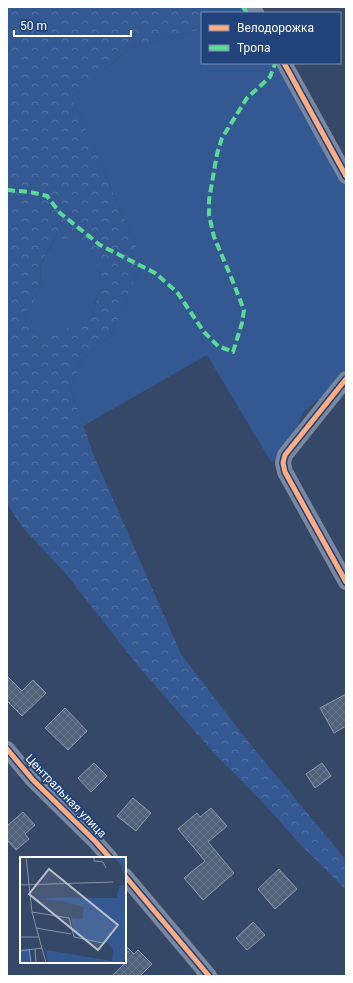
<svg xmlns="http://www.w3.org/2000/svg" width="353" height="983" font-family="Roboto,sans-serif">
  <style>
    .green { fill: #345892 }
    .forest { fill: url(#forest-crowns); fill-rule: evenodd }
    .building { fill: url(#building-cross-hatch); stroke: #8d99ac }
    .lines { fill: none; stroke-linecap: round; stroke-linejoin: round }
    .minor { stroke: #79889e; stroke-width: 16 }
    .quiet { stroke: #5adb95; stroke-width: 4; stroke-dasharray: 8 4; stroke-linecap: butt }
    .cycleway-casing { stroke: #21427b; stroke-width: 8 }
    .cycleway { stroke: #ffac80; stroke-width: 5 }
    .labels { text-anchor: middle; stroke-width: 4; stroke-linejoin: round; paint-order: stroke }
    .street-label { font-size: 12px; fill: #fff; stroke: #21427b }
    .inset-road { fill: none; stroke: #8691a4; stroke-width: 1 }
    .view { fill: #b8bfca; fill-opacity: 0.15; stroke: #b8bfca; stroke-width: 2 }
    .inset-edge { fill: none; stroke: #fff; stroke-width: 2 }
  </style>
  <defs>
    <pattern id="forest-crowns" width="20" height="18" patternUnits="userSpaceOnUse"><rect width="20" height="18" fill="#345892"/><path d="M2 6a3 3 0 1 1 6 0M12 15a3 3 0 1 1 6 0" fill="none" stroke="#5271a2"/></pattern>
    <pattern id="building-cross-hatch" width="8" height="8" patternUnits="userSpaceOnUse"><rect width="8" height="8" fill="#506079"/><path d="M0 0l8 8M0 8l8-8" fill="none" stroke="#6a788d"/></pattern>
  </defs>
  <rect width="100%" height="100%" fill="#354867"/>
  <!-- green -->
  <path class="green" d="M217,7H248L251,13H215Z
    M202,29V63H279L346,184V370L329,391L303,412L287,453L271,462L207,355L83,426L70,389L82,359L110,337L128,297L142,260L72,97L130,48Z
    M55,238H72L86,249L98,263L101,282L92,316L60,331L46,341L32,331L23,316L34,301L41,285L40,266Z"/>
  <!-- forest -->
  <path class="forest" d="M7,7H217L215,13H202V29L130,48L72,97L142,260L128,297L110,337L82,359L70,389L94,456L181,654L246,739L346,860V890L299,843L266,806L213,752L138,666L66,574L23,528L7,504ZM72,238C107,265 104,276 92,316L60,331L46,341L32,331L23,316L34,301L41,285L40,266L54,239Z"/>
  <!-- building -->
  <path class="building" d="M7,676L22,691L33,680L46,693L22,716L7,701Z
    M346,694V726L334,733L320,708Z
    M65,708L87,731L68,750L45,728Z
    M94,763L107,776L91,792L78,778Z
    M322,763L331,776L315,788L306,774Z
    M133,798L151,813L136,831L117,816Z
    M211,808L227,826L208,842L234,873L203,900L184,878L205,861L178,829L197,813L200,817Z
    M23,812L35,825L25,834L29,839L16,850L7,840V826Z
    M279,869L297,889L275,909L258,889Z
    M253,922L265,935L247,950L236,938Z
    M125,945L134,954L138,950L152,964L140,976H112L125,963Z"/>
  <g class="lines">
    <!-- minor -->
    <path class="minor" d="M254,10L256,13
      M284,63L346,176
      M346,379L285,455L283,463L285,472L346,582
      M7,749L33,780L95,841L110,858
      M125,876L209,976"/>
    <!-- quiet -->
    <path class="quiet" d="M243,7L247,13
      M7,190L30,192L47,196L60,213L100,245L155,273L177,292L204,332L218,346L233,352L242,323L244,310L231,277L214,237L209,215V200L217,154L222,138L247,98L270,77L275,64V63"/>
    <defs>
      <path id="cycleway" d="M284,63L346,176
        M346,379L285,455L283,463L285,472L346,582
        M7,749L33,780L95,841L110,858
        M125,876L209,976"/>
    </defs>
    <!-- cycleway casing -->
    <use href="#cycleway" class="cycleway-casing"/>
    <!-- cycleway -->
    <use href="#cycleway" class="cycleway"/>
  </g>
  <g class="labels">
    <!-- street labels -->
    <g class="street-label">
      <text transform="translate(66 796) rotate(46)" y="4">Центральная улица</text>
    </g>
  </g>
  <!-- overview -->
  <g transform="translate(20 857)">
    <rect width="106" height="106" fill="#354867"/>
    <path d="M94,0H106V23L100,7ZM104,28L106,45L101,46L104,51L70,46L71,41H97L99,29ZM64,50L67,51L72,63L88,68V75L103,90L104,106H28L26,93L92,104L93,93L88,86L55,80L51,61L62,62ZM10,91L12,106H0V92Z" fill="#345892"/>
    <path d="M44,40L71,41L70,46L88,47L102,51L100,46L106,45V106L102,100L103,90L86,85L85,81L88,68L72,63L67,51L42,44L15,42Z" fill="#345892"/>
    <path class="inset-road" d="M6,0L12,55L26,106M74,0V4L83,5L86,11M0,28L93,25M12,55L49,61L54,80L83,86M16,71L51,77M0,80H18M9,92L11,106M15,92L16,106M0,94L22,91"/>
    <path class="view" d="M29,12L98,68L78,93L9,37Z"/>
    <rect width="106" height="106" class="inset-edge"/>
  </g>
  <!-- border -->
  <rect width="353" height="983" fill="none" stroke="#ffffff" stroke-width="16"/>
  <!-- legend -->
  <rect x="201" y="12" width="140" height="52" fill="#21427b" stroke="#7a8eb0"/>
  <rect x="209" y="25" width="20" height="6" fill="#ffac80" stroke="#7a8eb0"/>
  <text x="237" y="32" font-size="12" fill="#ffffff">Велодорожка</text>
  <rect x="209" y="45" width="20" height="6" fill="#5adb95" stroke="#7a8eb0"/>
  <text x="237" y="52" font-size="12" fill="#ffffff">Тропа</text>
  <!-- scale -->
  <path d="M14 30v6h117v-6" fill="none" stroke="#ffffff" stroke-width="2"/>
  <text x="20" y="30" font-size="12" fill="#ffffff" stroke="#21427b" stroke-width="3" paint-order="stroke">50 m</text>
</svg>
